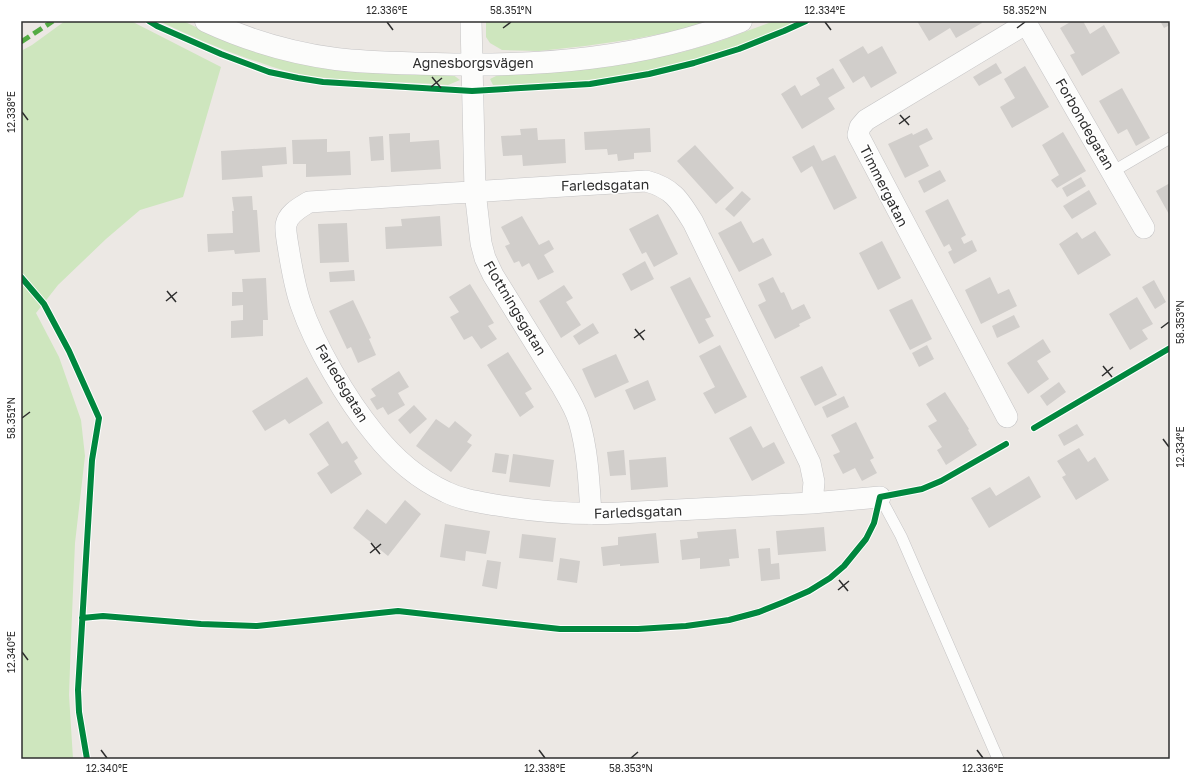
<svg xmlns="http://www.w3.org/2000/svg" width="1191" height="780" font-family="'Golos Text',sans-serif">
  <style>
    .green { fill: #cee6be }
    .building { fill: #d1cecb }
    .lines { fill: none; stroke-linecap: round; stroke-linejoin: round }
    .lane-casing { stroke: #c5c4c5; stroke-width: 12 }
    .street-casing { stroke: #c5c4c5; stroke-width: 22 }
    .secondary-casing { stroke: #c5c4c5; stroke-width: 23 }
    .lane { stroke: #fcfcfb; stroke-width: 11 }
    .street { stroke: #fcfcfb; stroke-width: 21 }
    .secondary { stroke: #fcfcfb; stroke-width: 22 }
    .quiet { stroke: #54ab44; stroke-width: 5; stroke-dasharray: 10 5; stroke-linecap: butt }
    .cycleway-casing { stroke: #fff; stroke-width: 8 }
    .cycleway { stroke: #00873e; stroke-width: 6 }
    .ticks { fill: none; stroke: #2e2e2e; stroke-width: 1.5 }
    .labels { text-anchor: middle; stroke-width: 3; stroke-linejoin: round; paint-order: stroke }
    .street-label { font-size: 14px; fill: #2e2e2e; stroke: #fff }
    .neatline { fill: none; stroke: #2e2e2e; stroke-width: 1.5 }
    .ticks-label { font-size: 10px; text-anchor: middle; fill: #2e2e2e }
  </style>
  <rect width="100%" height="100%" fill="#ece8e4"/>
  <!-- green -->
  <path class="green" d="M65,21H131L221,67L183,197L140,210L106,239L58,285L36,313L59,357L81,420L85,456L75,543L71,639L69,695L73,759H21V51L32,45Z
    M159,21H183L213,35L452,74L460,80L448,85C398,81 348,83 299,74C282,71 265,64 249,59C218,48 188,35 159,21Z
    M486,21H708L680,30L634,39L585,46L539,51L502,50L490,43L486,37Z
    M774,21H802C737,49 668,71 597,79C563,83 528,84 493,85L490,79L500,74L568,71L632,62L683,52L720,41Z"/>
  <!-- building -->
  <path class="building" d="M917,21H981L982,23L956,38L950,28L929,41Z
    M1072,21H1083L1090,34L1104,25L1120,53L1082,76L1070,55L1075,53L1060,28Z
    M1160,21H1170V25L1164,28Z
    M863,46L868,54L882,46L897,73L871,88L864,76L853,83L839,60Z
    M996,63L1002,73L979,86L973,77Z
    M1025,66L1049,107L1012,128L1000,107L1015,98L1004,79Z
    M833,68L845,88L828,98L835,109L802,129L781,94L795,85L801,96L820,85L816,78Z
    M1122,88L1150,138L1136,146L1127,129L1118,134L1099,101Z
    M537,128L538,140L565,139L566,163L523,166L522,155L503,156L501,136L521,135L520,129Z
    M650,128L651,152L634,153V159L618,161L617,154L608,155L607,149L585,150L584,132Z
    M927,128L933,139L919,146L929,166L905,178L888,144L912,133L913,135Z
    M1063,132L1086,171L1057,188L1051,180L1059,175L1042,145Z
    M410,133V142L439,140L441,169L391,172L389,134Z
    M383,136L384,160L371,161L369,137Z
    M327,139V152L350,151L351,175L306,177V164H293L292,140Z
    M695,145L734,188L716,204L677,161Z
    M814,145L822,161L835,155L857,198L834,210L812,166L801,173L792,157Z
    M286,147L287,164L262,166L263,177L222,180L221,151Z
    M940,170L946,181L924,193L918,181Z
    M1081,177L1086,186L1067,197L1062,188Z
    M1170,183V216L1156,191Z
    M1089,190L1097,204L1072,219L1063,206Z
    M742,191L751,199L734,217L725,209Z
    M252,196L253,210H257L260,252L235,254L234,250L208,252L207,234L233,233L232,211H234L232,197Z
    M948,199L966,235L961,238L964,244L972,240L977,251L954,264L948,252L952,250L949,244L944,247L925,211Z
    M658,214L678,254L654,267L646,252L642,254L629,229Z
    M440,216L442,246L386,249L385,227L402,226L401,219Z
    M522,216L539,245L549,240L554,249L544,255L554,272L538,280L529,263L522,267L519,261L514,263L505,246L510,244L501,227Z
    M741,221L753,243L763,238L772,255L739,272L718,233Z
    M347,223L349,262L320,263L318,224Z
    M1095,231L1111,255L1078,275L1059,244L1077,232L1082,239Z
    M882,241L901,278L878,290L859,253Z
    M645,261L654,279L631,291L622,274Z
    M354,270L355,281L330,282L329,272Z
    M690,277L711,317L705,319L714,336L699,344L670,287Z
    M773,277L781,293L784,292L792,310L804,304L811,318L799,324L800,326L775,339L758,305L766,301L758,284Z
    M990,277L998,294L1009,289L1017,306L981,324L965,290Z
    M266,278L268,320H263V336L231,338V321L243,320V305L232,306V292H243L242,279Z
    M1154,280L1166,302L1155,309L1142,287Z
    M470,284L494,323L488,326L497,339L481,349L472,336L464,340L450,317L459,312L449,297Z
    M564,285L573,298L566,302L581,325L561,338L539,301Z
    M1137,297L1153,324L1142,330L1148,339L1130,350L1109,314Z
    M912,299L932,339L910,350L889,310Z
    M353,300L371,338L369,339L376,355L358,363L351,347L347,349L329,311Z
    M1014,315L1020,327L997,338L992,326Z
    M593,323L599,333L579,345L573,336Z
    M1043,339L1051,352L1037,361L1049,379L1028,394L1007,363Z
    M720,345L747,397L715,414L703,393L715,387L699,356Z
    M927,345L934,359L919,367L912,353Z
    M508,352L532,389L525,393L534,407L520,417L487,365Z
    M616,354L629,382L595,398L582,369Z
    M822,366L837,395L815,406L800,377Z
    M399,371L409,387L398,393L405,405L388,415L383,407L377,410L370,399L376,396L371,389Z
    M307,377L323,403L289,424L285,419L265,431L252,411Z
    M648,380L656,400L634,410L625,390Z
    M1059,382L1066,392L1047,406L1040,396Z
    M945,392L969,429L968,430L977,445L946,465L937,450L942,447L928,426L937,421L926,404Z
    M844,396L849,407L827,418L822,407Z
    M414,405L427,419L410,434L398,420Z
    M436,419L449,428L455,421L472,435L467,442L472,445L451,472L416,446Z
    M328,421L342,444L347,441L358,458L354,461L362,474L331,494L317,473L329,465L309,434Z
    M856,422L874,458L870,460L877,473L862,481L855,468L843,474L833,455L840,452L831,435Z
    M1077,424L1084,435L1064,446L1058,435Z
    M751,426L763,448L774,442L785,463L752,481L729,438Z
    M1079,448L1088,462L1095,457L1109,480L1076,500L1062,477L1066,475L1057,461Z
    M624,450L626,475L610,476L607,452Z
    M495,453L509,455L506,474L492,472Z
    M513,454L554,460L550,487L509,482Z
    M666,457L668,487L631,490L629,460Z
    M1029,476L1041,497L989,528L971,498L990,487L996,496Z
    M405,500L421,514L388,556L353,528L367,509L386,524Z
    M445,524L490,531L486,554L466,551L465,561L440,557Z
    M824,527L826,551L778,555L776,531Z
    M736,529L739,558L729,559L730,566L700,569V558L682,560L680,540L698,538L697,532Z
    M656,533L659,563L620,566V564L603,566L601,547L618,545V537Z
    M522,534L556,538L553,562L519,558Z
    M770,548L771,564L779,563L780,579L761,581L758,549Z
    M560,558L580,561L577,583L557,580Z
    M487,560L501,562L497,589L482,586Z"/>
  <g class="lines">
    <defs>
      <path id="lane" d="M1112,172L1170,138
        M880,497L901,536L998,759"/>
      <path id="street" d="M471,21L475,191L481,243L485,258L493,275L561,385C568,397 575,408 579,421C588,452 589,483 591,514
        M1025,21L1144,228
        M646,181C672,188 679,199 693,222L810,463L814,482L812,503L619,513C578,515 537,512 496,505C479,502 462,500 446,492C418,479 393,457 374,433C347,400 315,346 301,305C295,288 292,270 289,252C288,245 285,231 286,225C288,213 301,207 309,202Z
        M1007,417L858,135L860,127L866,120L1027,23
        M812,503L880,497"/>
      <path id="secondary" d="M206,21C247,40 291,53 336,59C368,63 402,63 435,64C539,67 644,59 741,21"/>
    </defs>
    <!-- lane casing -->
    <use href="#lane" class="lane-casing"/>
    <!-- street casing -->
    <use href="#street" class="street-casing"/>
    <!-- secondary casing -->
    <use href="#secondary" class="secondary-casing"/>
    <!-- lane -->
    <use href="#lane" class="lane"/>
    <!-- street -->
    <use href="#street" class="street"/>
    <!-- secondary -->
    <use href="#secondary" class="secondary"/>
    <!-- quiet -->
    <path class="quiet" d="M21,42L53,21"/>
    <defs>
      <path id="cycleway" d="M149,21L157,26L221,54L269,72L298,78L323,82L472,91L590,84L649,74L694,63L739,49L784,31L806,21
        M21,277L44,304L69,351L99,418L92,460L78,690L79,712L87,759
        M1034,428L1170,348
        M82,618L103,616L201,624L257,626L398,611L560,629H638L686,626L729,620L759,612L784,602L809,591L830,578L844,566L866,539L874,523L880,497L922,489L941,481L1006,444"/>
    </defs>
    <!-- cycleway casing -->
    <use href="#cycleway" class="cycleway-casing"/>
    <!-- cycleway -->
    <use href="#cycleway" class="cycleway"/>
  </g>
  <!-- ticks -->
  <path class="ticks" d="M387,22L393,30M825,22L831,30M503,28L511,22M1017,28L1025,22M432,77L441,88M431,87L442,78M22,112L28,120M900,115L909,125M899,124L910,116M167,291L176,302M166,301L177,292M1161,328L1169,322M635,329L644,340M634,338L645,330M1103,366L1112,377M1102,376L1113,367M22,418L30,412M1163,439L1169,447M371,543L380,554M370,553L381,544M839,580L848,591M838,590L849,581M22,652L28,660M101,750L107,758M539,750L545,758M977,750L983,758M631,758L638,752"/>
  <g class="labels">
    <!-- street labels -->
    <g class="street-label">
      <text x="473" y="68">Agnesborgsvägen</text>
      <text transform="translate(1085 124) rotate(60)" y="5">Forbondegatan</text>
      <text transform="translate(605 185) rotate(-1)" y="5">Farledsgatan</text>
      <text transform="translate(884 186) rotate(63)" y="5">Timmergatan</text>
      <text transform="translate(515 308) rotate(59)" y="5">Flottningsgatan</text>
      <text transform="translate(342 383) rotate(59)" y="5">Farledsgatan</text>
      <text transform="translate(638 512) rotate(-2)" y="5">Farledsgatan</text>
    </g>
  </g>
  <!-- border -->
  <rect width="1191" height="780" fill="none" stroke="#ffffff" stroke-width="44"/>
  <rect x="22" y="22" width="1147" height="736" class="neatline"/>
  <g class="ticks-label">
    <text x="387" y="14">12.336°E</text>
    <text x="511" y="14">58.351°N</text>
    <text x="825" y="14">12.334°E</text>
    <text x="1025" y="14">58.352°N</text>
    <text transform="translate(11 112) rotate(-90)" y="4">12.338°E</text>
    <text transform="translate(1180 322) rotate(-90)" y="4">58.353°N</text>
    <text transform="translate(11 418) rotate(-90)" y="4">58.351°N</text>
    <text transform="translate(1180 447) rotate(-90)" y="4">12.334°E</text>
    <text transform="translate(11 652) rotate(-90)" y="4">12.340°E</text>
    <text x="107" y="772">12.340°E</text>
    <text x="545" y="772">12.338°E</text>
    <text x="631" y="772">58.353°N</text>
    <text x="983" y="772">12.336°E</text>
  </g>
</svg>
